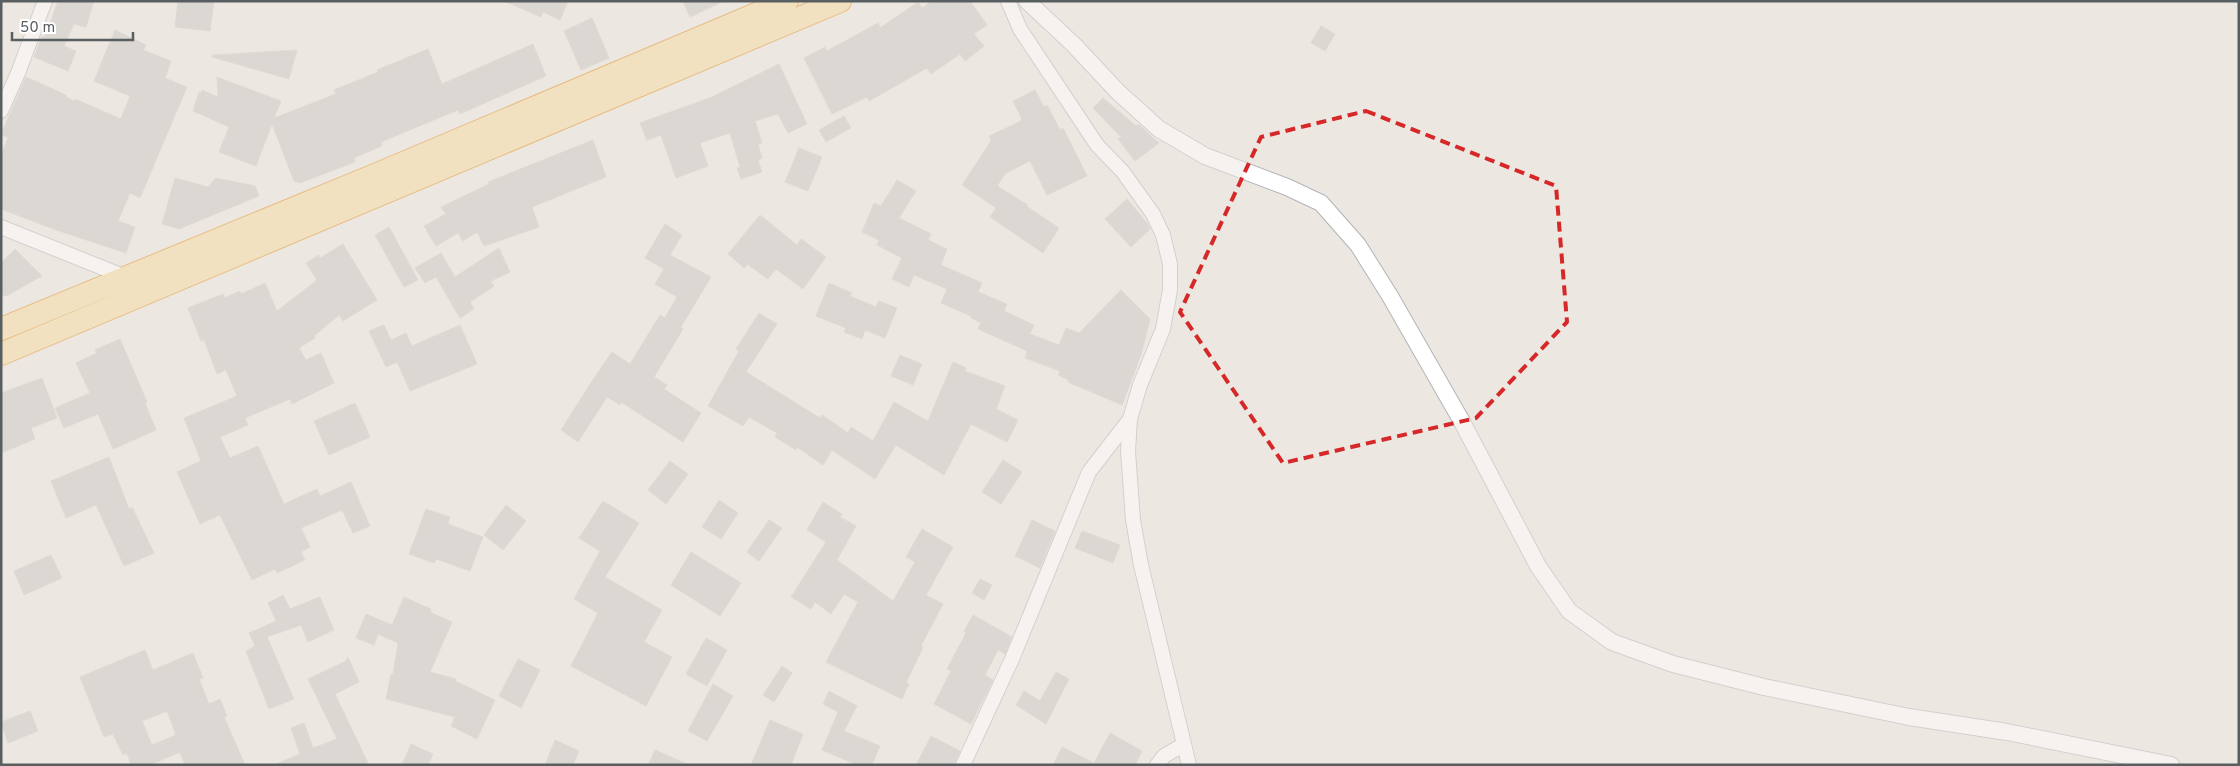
<svg xmlns="http://www.w3.org/2000/svg" width="2240" height="766" font-family="Overpass,sans-serif">
  <style>
    .building { fill: #c6c3be; stroke: #d0c9c0; fill-rule: evenodd }
    .lines { fill: none; stroke-linecap: round; stroke-linejoin: round }
    .minor-casing { stroke: #b1b4b8; stroke-width: 16 }
    .tertiary-casing { stroke: #b1b4b8; stroke-width: 18 }
    .trunk-casing { stroke: #e1860b; stroke-width: 24 }
    .minor { stroke: #fff; stroke-width: 14 }
    .tertiary { stroke: #fff; stroke-width: 16 }
    .trunk { stroke: #f9da9a; stroke-width: 22 }
    .marked { fill: none; stroke: #d62828; stroke-width: 4; stroke-dasharray: 10 6; stroke-linejoin: round }
  </style>
  <rect width="100%" height="100%" fill="#ece8e1"/>
  <!-- building -->
  <path class="building" d="M58,1H94L86,27L74,24L64,46L76,51L68,71L34,57L42,36L45,37Z
    M178,1H214L210,31L175,27Z
    M504,1H568L560,20L543,12L541,17Z
    M683,1H724L690,17Z
    M932,1H970L987,25L974,34L984,46L965,61L960,54L931,74L927,68L869,101L867,97L832,114L804,58L825,47L827,51L878,23L880,28L918,2L922,8Z
    M592,18L609,58L581,70L564,31Z
    M1321,26L1335,34L1325,51L1311,43Z
    M115,30L146,45L143,50L171,61L165,78L187,87L140,198L130,193L118,221L135,227L126,253L59,231L1,209V155L8,138L1,134L26,77L66,95V97L74,101L75,99L121,119L130,96L94,81Z
    M533,44L546,76L460,114L458,110L381,142L382,146L354,158L355,162L300,183L294,181L272,124L256,166L219,152L229,127L193,111L199,92L201,93L202,90L218,97L217,77L281,101L274,118L336,94L334,90L378,72L377,70L428,49L442,84Z
    M297,50L289,79L212,57L213,55Z
    M779,64L807,124L788,133L778,114L755,121L762,143L758,144L762,158L758,160L762,172L741,179L737,168L740,167L730,133L700,143L708,166L676,178L661,135L647,140L640,123L712,97Z
    M1035,90L1044,107L1047,105L1060,130L1063,128L1087,176L1047,195L1030,161L1006,173L997,186L1028,205L1026,206L1059,228L1043,253L990,217L996,208L962,185L991,141L989,136L1019,122L1022,119L1013,101Z
    M1103,98L1136,126L1138,124L1159,143L1135,161L1118,139L1121,137L1093,108Z
    M844,116L851,128L826,142L819,130Z
    M593,140L606,177L532,207L539,227L484,246L477,232L463,241L458,233L436,246L424,226L446,214L441,207L489,184L488,182Z
    M799,148L822,157L808,191L785,182Z
    M175,178L208,187L216,178L255,186L259,196L179,229L162,224Z
    M897,180L916,191L899,218L931,234L928,240L947,249L941,265L982,283L978,292L1007,304L1004,311L1034,325L1030,334L1059,345L1066,328L1079,333L1121,290L1150,319L1141,355L1122,405L1068,382L1069,380L1058,375L1060,371L1025,358L1027,351L978,329L981,323L971,318V316L941,303L947,289L914,275L909,287L892,279L902,258L877,245L879,240L862,232L874,203L881,206Z
    M1127,199L1147,223L1150,229L1131,247L1105,219Z
    M760,215L797,245L801,239L826,257L803,289L776,269L768,279L747,264L744,268L728,254Z
    M665,224L682,235L670,255L711,277L681,327L683,329L654,377L667,385L664,389L701,413L683,442L621,402L620,405L607,397L578,442L561,430L592,381L612,352L630,364L660,315L665,318L677,297L655,284L664,269L645,258Z
    M389,227L418,280L404,287L375,235Z
    M343,244L377,300L343,321L339,315L314,336L315,338L299,348L306,360L321,353L334,383L292,404L290,399L245,418L248,425L220,437L230,458L258,446L284,504L317,489L320,496L351,482L370,526L353,533L342,510L301,528L310,547L301,552L305,560L277,573L275,569L252,580L220,515L200,524L177,472L201,461L184,418L237,396L226,370L217,374L204,340L201,341L188,308L223,294L224,298L240,291L241,294L265,283L277,311L317,280L306,263L319,255L320,258Z
    M499,248L510,272L491,281L494,286L470,302L474,309L460,318L436,277L425,283L415,268L441,253L455,277Z
    M15,249L42,276L8,295L1,296V263Z
    M829,283L852,293L850,296L876,307L879,301L897,308L885,338L865,330L862,339L844,332L846,328L816,316Z
    M759,313L777,324L746,372L820,418L822,415L848,433L851,427L873,441L894,402L928,421L953,362L966,368L965,371L1005,386L996,409L1018,420L1007,442L971,424L944,475L896,445L875,479L832,450L823,465L797,447L796,450L775,437L777,433L749,417L743,426L708,406L739,351L736,349Z
    M384,325L391,340L406,333L412,346L460,325L477,364L410,391L397,362L386,367L369,331Z
    M120,339L147,402L145,403L156,430L113,449L98,414L64,428L55,408L90,393L76,363L97,353L95,350Z
    M900,355L922,364L913,385L891,376Z
    M42,378L57,418L31,428L35,439L1,453V393Z
    M355,403L370,437L329,455L314,421Z
    M109,457L129,509L132,507L154,553L124,566L96,505L66,518L51,481Z
    M1003,460L1022,472L1001,504L982,492Z
    M670,461L688,474L666,504L648,490Z
    M719,500L738,513L721,539L702,527Z
    M603,501L639,523L605,577L662,610L644,642L672,657L646,706L571,666L598,613L574,599L600,551L579,538Z
    M823,502L842,514L840,517L856,526L837,560L893,601L915,562L906,557L922,529L953,547L926,595L943,604L921,646L923,647L906,683L909,684L902,699L826,662L858,602L844,594L831,614L815,602L811,609L791,597L826,542L807,530Z
    M506,505L526,521L503,550L484,535Z
    M426,509L450,517L448,524L483,537L470,571L436,559L434,563L409,554Z
    M769,520L782,528L759,561L747,552Z
    M1032,520L1055,531L1040,568L1015,556Z
    M1082,531L1120,545L1113,563L1075,548Z
    M691,552L741,583L720,616L671,585Z
    M51,555L62,578L24,595L14,571Z
    M980,579L992,585L984,600L972,593Z
    M283,595L290,609L320,597L334,630L308,642L301,625L267,637L294,699L269,709L246,651L255,646L249,633L276,621L268,603Z
    M404,597L431,609L430,612L452,622L430,672L456,679L455,681L495,700L477,739L451,726L455,717L386,699L391,674H393L398,643L378,634L374,645L356,638L366,614L392,625Z
    M973,615L1012,637L1005,654L998,650L985,675L993,680L971,724L934,704L951,671L947,669L966,633L964,631Z
    M706,638L727,650L707,686L686,674Z
    M145,650L153,670L193,653L203,678L199,679L209,704L220,699L227,716L224,717L245,765H185L180,752L150,765H131L127,753L123,755L113,734L104,737L80,677ZM167,711L176,735L152,745L142,721Z
    M348,657L359,682L335,694L369,765H274L300,754L291,728L304,723L313,748L337,739L308,679L346,661Z
    M518,659L540,670L521,708L499,696Z
    M782,666L792,673L774,702L763,695Z
    M1056,672L1069,679L1046,724L1016,705L1024,691L1040,701Z
    M713,684L733,696L707,741L688,731Z
    M829,691L857,706L844,731L880,746L872,765H857L822,750L838,712L823,704Z
    M30,711L38,731L8,743L1,722Z
    M770,720L803,734L791,765H751Z
    M1110,733L1142,751L1135,765H1053L1062,747L1094,763Z
    M931,736L960,751L954,765H916Z
    M555,740L579,751L573,765H545Z
    M411,744L433,754L428,765H402Z
    M655,750L689,765H648Z"/>
  <g class="lines">
    <defs>
      <path id="minor" d="M1008,1L1020,29L1097,145L1123,172L1153,214L1163,235L1170,264V290L1163,329L1140,385L1130,419L1128,451L1133,520L1141,565L1189,765
        M1,111L18,73L45,1
        M1,227L128,278
        M963,765L1012,659L1089,472L1130,419
        M1157,765L1164,756L1183,745"/>
      <path id="tertiary" d="M1027,1L1074,45L1118,92L1159,129L1205,156L1287,187L1321,203L1358,245L1390,296L1461,420L1538,566L1569,611L1612,642L1673,664L1764,687L1909,717L2007,732L2171,765"/>
      <path id="trunk" d="M1,329L375,175L787,1
        M1,354L840,1"/>
    </defs>
    <!-- minor casing -->
    <use href="#minor" class="minor-casing"/>
    <!-- tertiary casing -->
    <use href="#tertiary" class="tertiary-casing"/>
    <!-- trunk casing -->
    <use href="#trunk" class="trunk-casing"/>
    <!-- minor -->
    <use href="#minor" class="minor"/>
    <!-- tertiary -->
    <use href="#tertiary" class="tertiary"/>
    <!-- trunk -->
    <use href="#trunk" class="trunk"/>
  </g>
  <!-- marked area -->
  <path d="M0 0H2240V766H0ZM1366,111L1556,186L1567,322L1476,418L1283,463L1180,312L1261,137Z" fill="#ece8e1" fill-opacity=".55" fill-rule="evenodd"/>
  <path class="marked" d="M1366,111L1556,186L1567,322L1476,418L1283,463L1180,312L1261,137Z"/>
  <!-- border -->
  <rect width="2240" height="766" fill="none" stroke="#595e61" stroke-width="5"/>
  <!-- scale -->
  <path d="M12 32v8h121v-8" fill="none" stroke="#595e61" stroke-width="2.5"/>
  <text x="20" y="32" font-size="15" fill="#595e61" stroke="#ffffff" stroke-width="4" paint-order="stroke">50 m</text>
</svg>
